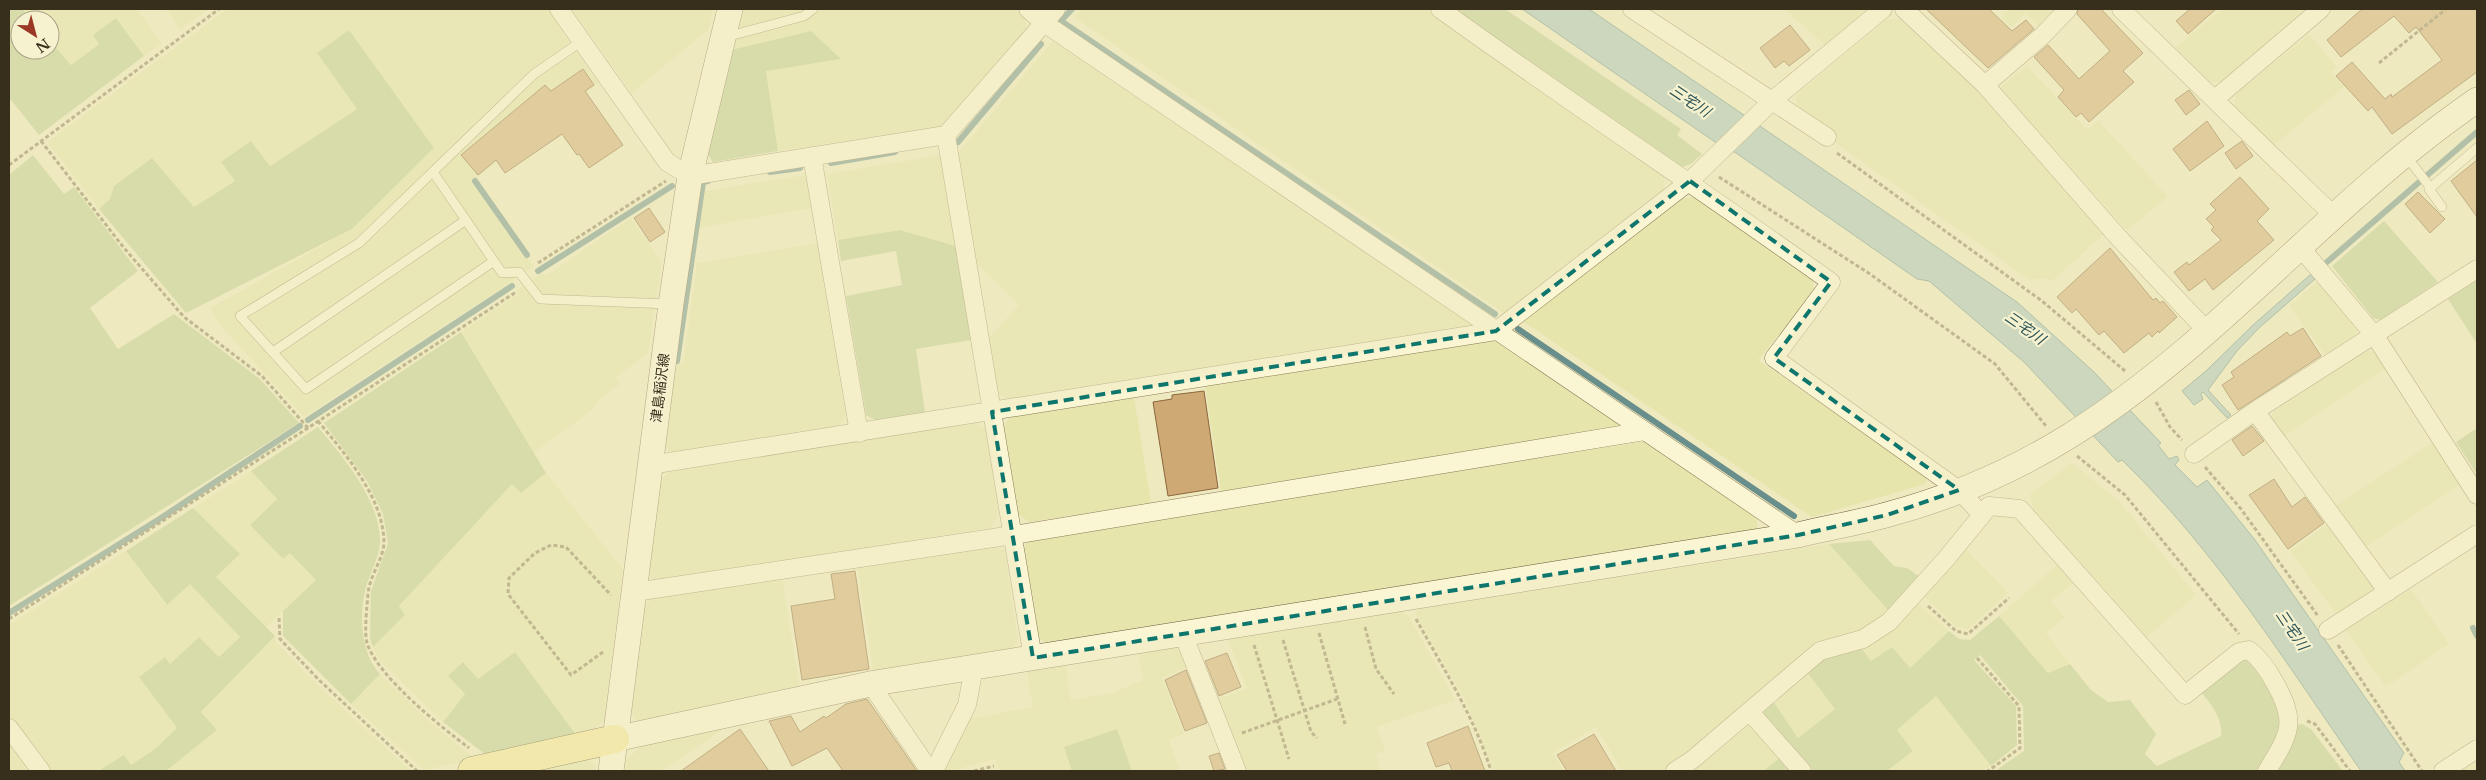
<svg xmlns="http://www.w3.org/2000/svg" width="2486" height="780" font-family="'Libre Baskerville','Noto Sans JP',serif">
  <style>
    .farmland { fill: #e5e5ac }
    .green { fill: #bdcd93 }
    .water { fill: #a3c1bd; stroke: #698f8c }
    .lines { fill: none; stroke-linecap: round; stroke-linejoin: round }
    .stream { stroke: #698f8c; stroke-width: 6 }
    .building { fill: #cfa974; stroke: #89673c }
    .lane-casing { stroke: #897a57; stroke-width: 10 }
    .street-casing { stroke: #897a57; stroke-width: 19 }
    .secondary-casing { stroke: #6a5a3a; stroke-width: 26 }
    .primary-casing { stroke: #56462c; stroke-width: 29 }
    .path { stroke: #897a57; stroke-width: 3; stroke-dasharray: 4 2.5; stroke-linecap: butt }
    .lane { stroke: #faf5d3; stroke-width: 9 }
    .street { stroke: #faf5d3; stroke-width: 18 }
    .secondary { stroke: #faf5d3; stroke-width: 25 }
    .primary { stroke: #f5e795; stroke-width: 28 }
    .marked { fill: none; stroke: #0f766e; stroke-width: 4; stroke-dasharray: 10 6; stroke-linejoin: round }
    .labels { text-anchor: middle; stroke-width: 4.5; stroke-linejoin: round; paint-order: stroke }
    .street-label { font-size: 14px; fill: #382e1c; stroke: #f6f2cf }
    .water-label { font-size: 15px; font-style: italic; fill: #2b5358; stroke: #f6f2cf }
  </style>
  <rect width="100%" height="100%" fill="#efe9bf"/>
  <!-- farmland -->
  <path class="farmland" d="M22,9H137L162,43L144,56L116,18L99,43L71,65L50,41V20H32Z
    M166,9H209L180,30Z
    M227,9H549L563,33L599,83L562,109L473,181L534,267L304,417L218,323L210,308L352,229L434,148L318,53L358,108L269,166L250,141L235,181L194,207L114,186L110,200L99,209L47,142Z
    M571,9H713L709,29L632,93Z
    M739,9H1018L1026,15V29L942,127L778,151L766,70L840,59L731,50Z
    M1081,9H1426L1664,176V191L1505,314L1074,17Z
    M1784,9H1869L1825,45Z
    M2009,9H2062L2039,27L2025,13L2011,27L2001,17Z
    M2221,9H2307L2222,82H2210L2176,48Z
    M1900,19L1963,74L2104,234L2051,282L2046,278L2030,280L1831,140L1836,135L1797,109L1796,95L1885,20Z
    M2309,34L2337,67L2331,72L2344,87L2274,145L2234,107L2236,94Z
    M1054,40L1468,319L1469,325L1465,328L1009,403L995,390L987,340L1019,305L977,264L958,153Z
    M2027,66L2087,130L2098,120L2168,197L2127,230L1999,88Z
    M941,155L956,246L900,230L838,240L827,174Z
    M806,175L812,208L698,228L704,191Z
    M1694,197L1809,274L1813,280L1814,292L1758,360L1927,477L1925,484L1812,517L1521,320L1681,199Z
    M631,218L662,262L648,354L616,377L620,384L603,396L591,411L533,453L461,332L518,294L516,290L542,273L545,276Z
    M819,243L846,416L839,426L671,453L664,445L674,363L683,364L697,263Z
    M2318,281L2357,330L2356,336L2326,356L2289,306Z
    M1496,339L1619,422L1618,429L1221,492L1205,386Z
    M2366,351L2375,352L2387,368L2283,437L2270,421L2273,412Z
    M1134,397L1151,503L1029,522L1017,513L1003,427L1011,416Z
    M974,422L986,430L999,515L990,528L654,581L647,574L659,481L669,472Z
    M1647,441L1757,517V531L1048,645L1036,635L1022,550L1030,539Z
    M2433,442L2461,484L2364,548L2334,507Z
    M2072,463L2119,501L2196,595L2147,637L2033,509L2030,494Z
    M251,471L277,499L250,525L283,559L290,553L316,580L266,627L216,577L239,554L193,508Z
    M546,473L623,569L604,721L591,731L576,735L478,679L448,676L465,694L443,722L378,659L373,647L405,615L399,606L512,483L521,493Z
    M2330,522L2374,585L2372,591L2336,614L2290,551Z
    M1829,544L1888,610L1863,631L1664,771H1622L1596,727L1553,753L1564,771H1494L1465,700L1415,613L1419,609Z
    M994,545L1005,551L1018,640L1012,649L873,671L857,565Z
    M1964,547L2008,593L1968,629L1956,627L1921,593Z
    M126,551L166,605L190,583L240,637L219,657L199,637L170,665L165,657L139,677L177,728L150,754L131,765L124,755L98,771H49L9,718V625Z
    M2057,565L2073,583L2051,601L2065,617L2046,633L2070,664L2048,674L1999,616Z
    M782,577L800,688L639,723L631,713L643,608L655,596Z
    M2411,589L2449,644L2386,687L2346,630Z
    M1916,601L1949,631L1910,668L1871,661L1860,646Z
    M1402,611L1410,618L1455,700L1377,727L1385,751L1376,754L1380,771H1238L1212,701L1247,688L1227,638Z
    M275,636L276,642L316,683L411,771H166L217,730L201,712Z
    M1175,647L1181,651L1188,667L1162,678L1184,734L1169,740L1180,771H999L995,759L951,771H943L968,719L1033,707L1026,669L1065,663L1071,700L1112,693L1143,680L1138,653Z
    M1806,671L1835,709L1798,738L1773,701Z
    M380,674L430,722L476,759L424,770L351,704Z
    M1936,695L1991,766L1983,771H1887L1913,751L1897,730Z
    M729,725L662,771H625L626,760L641,746Z
    M1746,725L1755,726L1782,756L1763,771H1687Z
    M9,737L34,771H9Z
    M2477,756V771H2454Z
    M587,759L596,767L595,771H528Z"/>
  <!-- green -->
  <path class="green" d="M9,9H22L32,20H20V50H50V41L71,65L99,44L93,35L116,18L144,56L39,135L11,100L9,101Z
    M1451,9H1505L1681,129L1677,135L1702,154L1691,164L1679,168Z
    M349,30L434,148L352,229L186,313L99,209L110,199L114,186L152,158L194,207L235,181L221,162L251,141L270,166L357,109L317,53Z
    M811,31L841,59L766,71L778,151L713,162L706,152L731,50Z
    M33,155L64,194L74,187L138,271L90,308L118,349L174,314L260,379L299,423L9,606V175Z
    M2384,221L2438,282L2380,320L2373,318L2332,266Z
    M900,230L956,246L972,340L916,349L925,413L877,421L866,415L846,296L902,285L896,251L841,261L838,240Z
    M2477,280V344L2448,299Z
    M461,332L546,473L521,493L512,484L399,606L405,615L373,647L370,639L371,591L388,543L383,514L367,481L324,423Z
    M318,427C343,457 381,501 380,543C379,559 368,576 365,591C359,617 361,654 380,674L351,704L283,636V611L316,580L290,553L283,559L250,525L277,499L251,471Z
    M2477,428V472L2476,473L2456,442Z
    M193,508L240,554L216,577L275,636L201,712L217,730L166,771H98L124,755L131,765L155,749L177,728L139,677L165,657L170,664L199,637L219,657L240,637L190,584L167,605L126,551Z
    M1870,540L1894,566L1907,568L1920,577L1888,610L1829,544Z
    M1999,616L2048,673L2070,664L2091,690L2108,702L2130,700L2156,734L2145,754L2157,766L2221,736C2223,718 2211,704 2200,691L2240,657L2253,659L2286,719L2262,771H1995L2024,751L2023,706L1980,655L1974,660L2016,706L2017,745L1991,766L1936,696L1897,730L1913,751L1887,771H1811L1764,716L1763,709L1773,701L1798,738L1835,709L1806,671L1826,655L1860,646L1871,661L1892,647L1910,668L1949,631L1959,639L1970,640Z
    M515,652L576,735L486,755L443,722L465,694L448,676L463,662L478,679Z
    M2302,724L2311,729L2343,771H2277L2293,725Z
    M1117,729L1132,771H1072L1064,747Z
    M1782,756L1794,771H1763Z"/>
  <!-- water -->
  <path class="water" d="M1522,9H1589L2017,302L2094,372L2161,443L2158,445L2169,459L2177,456L2179,460L2175,465L2197,487L2207,480L2255,540L2404,753L2399,762L2405,771H2361C2287,664 2216,551 2122,460L2118,462L2024,362L1929,281L1917,279L1736,153L1715,142Z
    M2311,274L2315,279L2259,328L2237,351L2208,390L2231,415L2227,418L2203,392L2201,394L2203,399L2194,405L2182,391L2207,370L2253,325Z"/>
  <g class="lines">
    <!-- stream -->
    <path class="stream" d="M1061,21L1495,314
      M1059,23L1072,9
      M958,142L1041,44
      M831,163L895,152
      M770,172L800,168
      M475,181L527,255
      M2327,262L2477,132
      M538,271L672,186
      M1518,329L1794,516
      M677,361L703,182L708,181
      M308,420L512,286
      M9,613L161,518L300,426
      M2473,628L2477,636"/>
  </g>
  <!-- building -->
  <path class="building" d="M1926,9H1989L2012,31L2026,20L2034,29L1988,68Z
    M2078,9H2101L2143,53L2123,71L2134,82L2089,122L2081,113L2076,117L2058,97L2064,90L2034,57L2048,45L2079,79L2110,51L2077,14Z
    M2190,9H2216L2188,34L2176,21Z
    M2362,9H2477V72L2392,134L2372,107L2368,111L2336,76L2352,62L2385,99L2391,94L2392,97L2442,60L2416,27L2409,33L2394,16L2341,57L2327,40Z
    M1790,25L1810,50L1789,66L1784,61L1775,68L1760,48Z
    M583,69L594,85L585,91L623,145L589,168L579,154L577,155L562,134L505,173L496,160L478,175L461,155L545,85L551,91Z
    M2189,90L2200,104L2186,115L2175,100Z
    M2207,121L2224,146L2190,171L2173,149Z
    M2242,141L2253,156L2236,169L2225,153Z
    M2477,160V217L2451,181Z
    M2240,177L2269,209L2257,221L2274,240L2213,290L2205,279L2189,291L2174,272L2187,262L2189,265L2221,240L2211,230L2214,227L2206,219L2216,210L2210,204Z
    M2418,192L2445,219L2430,233L2405,204Z
    M649,208L665,232L650,242L634,218Z
    M2110,248L2153,300L2156,298L2160,303L2163,301L2177,317L2159,333L2158,331L2152,337L2149,333L2124,353L2104,331L2099,335L2076,309L2072,313L2057,297Z
    M2303,328L2321,356L2238,410L2222,385L2234,377L2231,372L2287,332L2290,336Z
    M1204,391L1218,488L1168,496L1153,402L1172,399V395Z
    M2252,426L2264,441L2243,456L2232,440Z
    M2274,479L2292,507L2305,497L2324,523L2288,549L2249,495Z
    M855,571L869,669L802,680L791,606L835,599L831,574Z
    M1227,653L1241,687L1219,696L1205,661Z
    M1186,670L1207,723L1185,731L1165,680Z
    M867,699L917,771H843L827,748L792,766L769,721L791,716L800,732L824,716L826,718L846,704Z
    M1468,726L1485,771H1452L1449,763L1436,767L1427,743Z
    M740,729L769,771H681Z
    M1594,734L1616,771H1567L1557,755Z
    M1219,753L1225,769L1214,771L1209,756Z"/>
  <g class="lines">
    <defs>
      <path id="lane" d="M726,37L804,16L813,9
        M2406,156L2430,187
        M433,172L502,273L519,272L540,299L669,304
        M2442,207L2429,189L2477,148
        M494,261L306,389L240,316L359,243L534,74L582,41
        M273,352L466,220"/>
      <path id="street" d="M559,9L667,162L690,176L946,135L1056,9
        M1028,9L1044,23L1798,535
        M1440,9C1569,102 1702,190 1831,282L1774,358L1959,490L1982,515L1946,559L1889,622L1863,639L1820,651L1692,760L1675,771
        M1632,9L1827,137
        M1904,9L1985,85L2118,237L2207,331
        M2121,9L2335,217
        M1985,85L2042,36L2068,9
        M2215,99L2321,9
        M946,135L1033,658
        M812,156L859,433
        M2300,247L2375,336L2477,495
        M2255,411L2388,592
        M2194,454L2255,411L2477,269
        M650,465L1496,331L1690,181L1773,100L1883,9
        M1982,515L1989,506L2020,509L2185,695L2239,652L2249,650C2261,659 2268,670 2275,683C2298,724 2289,734 2267,771
        M635,592L1013,535L1645,431
        M2328,630L2477,534
        M1183,634L1237,771
        M875,683L878,695L930,771
        M1750,712L1802,771
        M9,728L41,771
        M934,771L967,705L974,667
        M2443,771L2477,749"/>
      <path id="secondary" d="M615,739L875,683L1798,535C1827,528 1857,523 1886,515C1950,498 2015,470 2071,435C2220,342 2332,199 2477,100
        M611,771L671,304L690,176L730,9"/>
      <path id="primary" d="M472,771L615,739"/>
    </defs>
    <!-- lane casing -->
    <use href="#lane" class="lane-casing"/>
    <!-- street casing -->
    <use href="#street" class="street-casing"/>
    <!-- secondary casing -->
    <use href="#secondary" class="secondary-casing"/>
    <!-- primary casing -->
    <use href="#primary" class="primary-casing"/>
    <!-- path -->
    <path class="path" d="M2379,63L2446,9
      M41,141L124,248L184,317L262,376L308,428
      M1837,153L2042,301L2125,371
      M9,165L219,9
      M1719,177L1870,274L1995,364L2046,426
      M538,263L666,181
      M2156,402L2170,427L2182,440
      M318,421C345,454 384,498 384,543C383,560 369,577 368,594C367,606 364,632 367,643C378,677 440,726 469,748
      M2077,456L2125,495L2239,634
      M2205,467L2241,509L2318,616
      M1928,606L1956,631L1968,634L2009,598
      M279,618L280,639L319,680L417,771
      M9,619L308,428L516,292
      M1416,619C1443,668 1475,718 1491,771
      M1365,627L1376,669L1394,694
      M1319,633L1345,724
      M1283,640L1311,732L1317,738
      M1254,645L1289,759
      M2338,645L2422,771
      M603,652L571,675L508,594L509,578L535,553L551,545L566,547L611,595
      M1977,658L2019,706L2020,748L1988,771
      M2307,721L2315,724L2350,771
      M1242,733L1337,699
      M974,771L994,766"/>
    <!-- lane -->
    <use href="#lane" class="lane"/>
    <!-- street -->
    <use href="#street" class="street"/>
    <!-- secondary -->
    <use href="#secondary" class="secondary"/>
    <!-- primary -->
    <use href="#primary" class="primary"/>
  </g>
  <!-- marked area -->
  <path d="M0 0H2486V780H0ZM1690,181L1831,282L1774,358L1959,490L1887,515L1798,535L1033,658L992,412L1496,331Z" fill="#efe9bf" fill-opacity=".55" fill-rule="evenodd"/>
  <path class="marked" d="M1690,181L1831,282L1774,358L1959,490L1887,515L1798,535L1033,658L992,412L1496,331Z"/>
  <g class="labels">
    <!-- street labels -->
    <g class="street-label">
      <text transform="translate(660 388) rotate(-83)" y="5">津島稲沢線</text>
    </g>
    <!-- water labels -->
    <g class="water-label">
      <text transform="translate(1690 101) rotate(34)" y="5">三宅川</text>
      <text transform="translate(2025 328) rotate(35)" y="5">三宅川</text>
      <text transform="translate(2292 630) rotate(56)" y="5">三宅川</text>
    </g>
  </g>
  <!-- border -->
  <rect width="2486" height="780" fill="none" stroke="#382e1c" stroke-width="20"/>
  <!-- north arrow -->
  <g transform="translate(35 35) rotate(144)"><circle r="24" fill="#f6f2cf" stroke="#aaa487"/>
  <path d="M0-4L9 19L0 12L-9 19Z" fill="#9a3725"/>
  <text y="-8" font-size="14" font-weight="bold" text-anchor="middle" fill="#382e1c">N</text>
  </g>
</svg>
